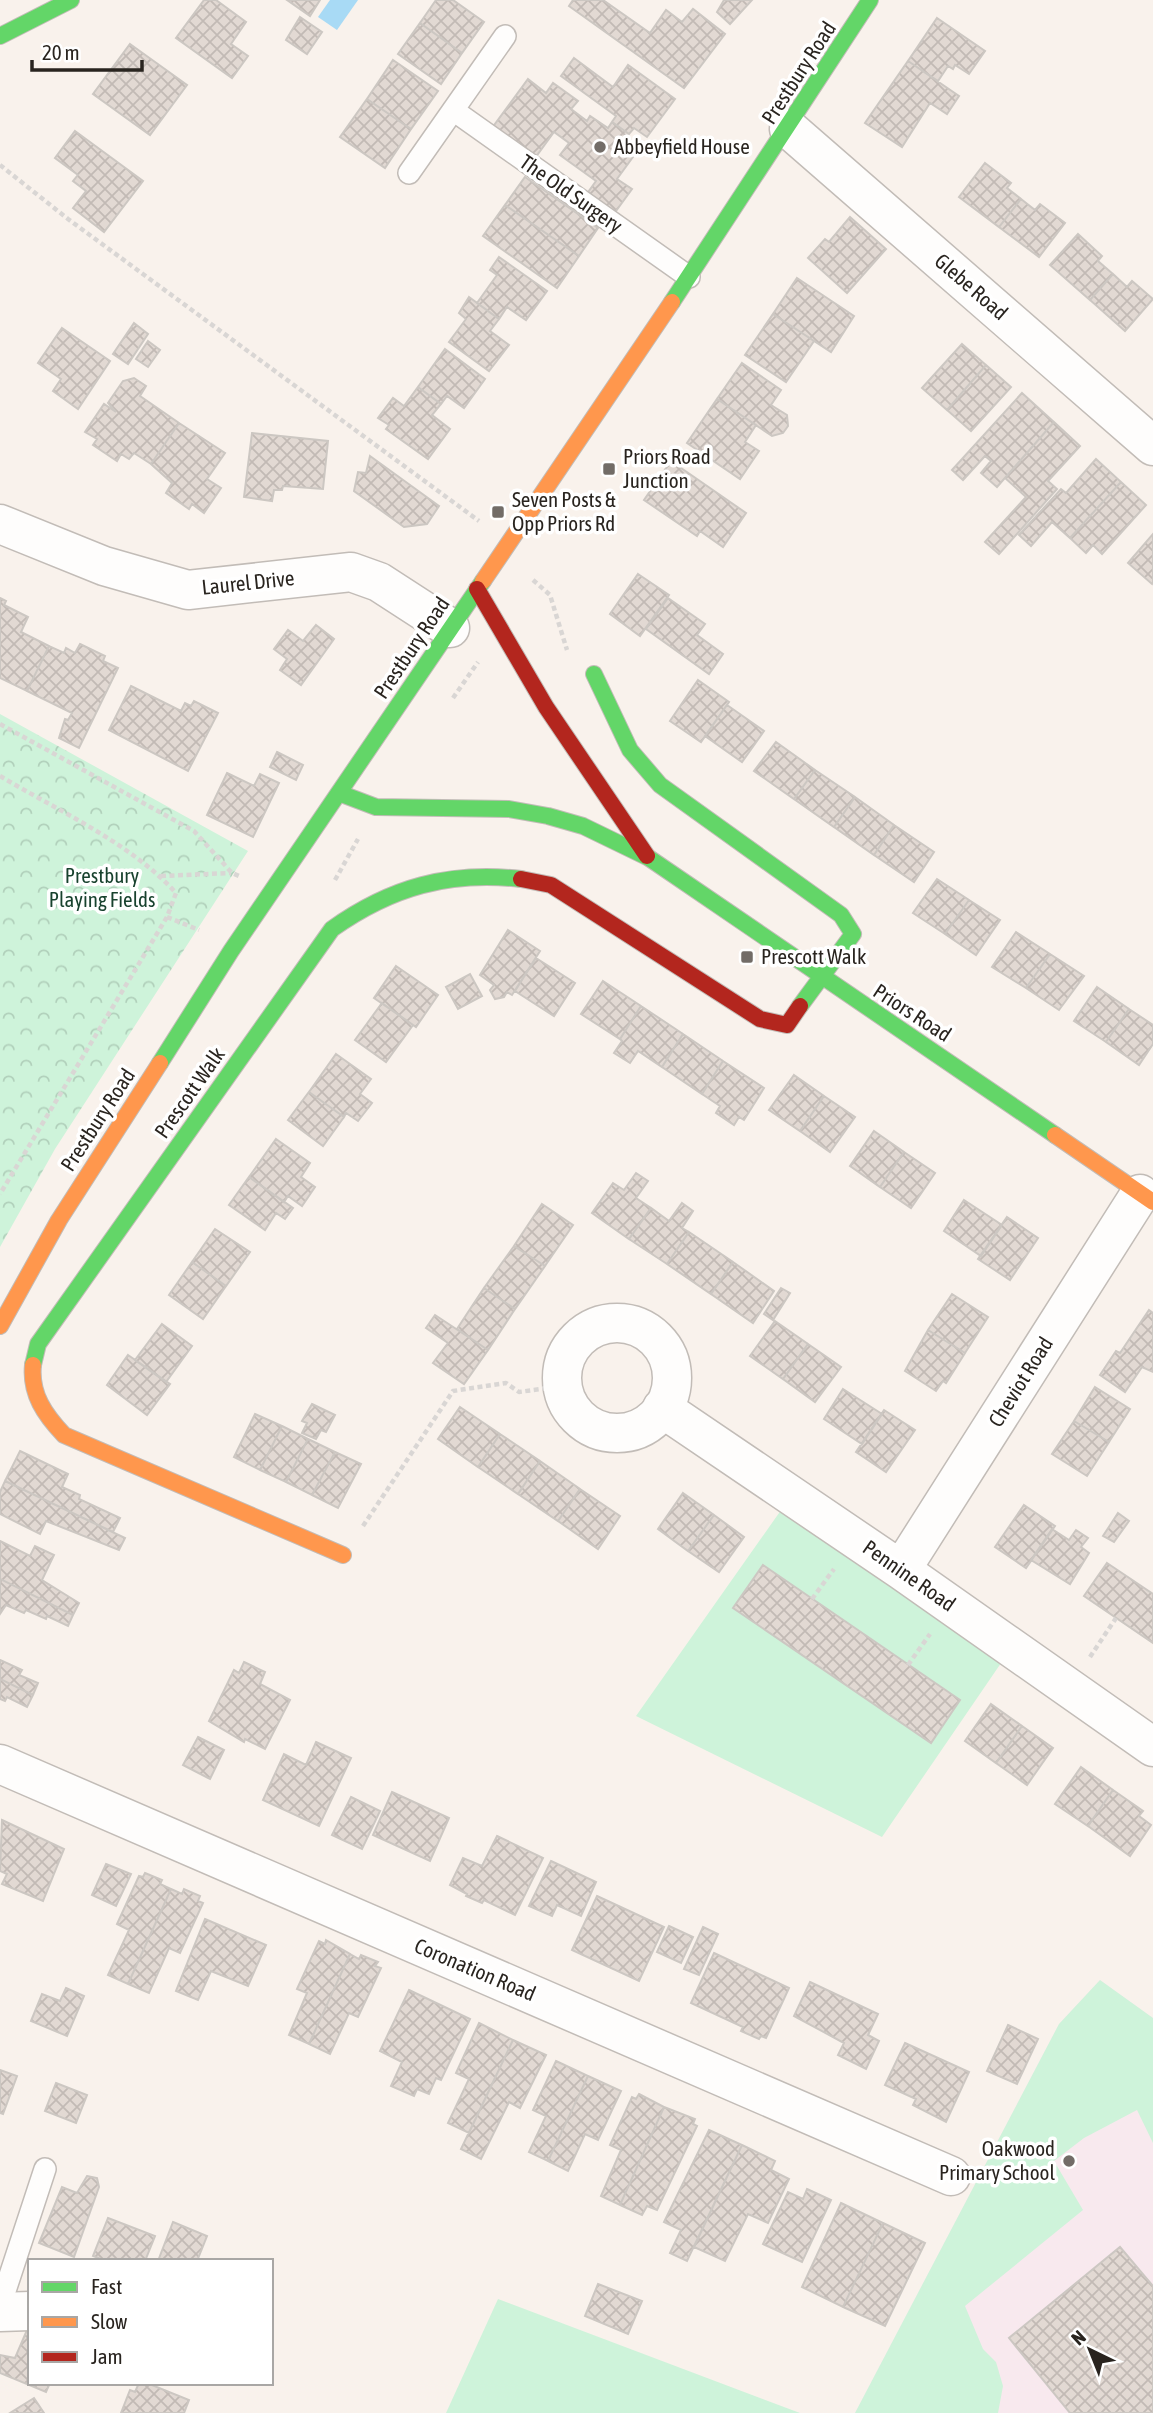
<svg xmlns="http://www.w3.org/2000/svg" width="1153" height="2413" font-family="'Asap Condensed',sans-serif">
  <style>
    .education { fill: #f8e9ee }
    .green { fill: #cef3da; fill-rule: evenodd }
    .park { fill: url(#park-crowns) }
    .water { fill: #a8daf5 }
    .building { fill: url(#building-cross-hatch); stroke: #ccc7c2; stroke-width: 2 }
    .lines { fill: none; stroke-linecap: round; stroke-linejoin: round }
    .lane-casing { stroke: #c2bcb7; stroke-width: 24 }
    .street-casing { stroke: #c2bcb7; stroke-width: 41 }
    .fast-casing { stroke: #c2bcb7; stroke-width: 18 }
    .slow-casing { stroke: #c2bcb7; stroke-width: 18 }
    .jam-casing { stroke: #c2bcb7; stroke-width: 18 }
    .path { stroke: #d9d6d4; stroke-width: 4.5; stroke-dasharray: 5 3.5; stroke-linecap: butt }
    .lane { stroke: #fefdfc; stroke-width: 21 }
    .street { stroke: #fefdfc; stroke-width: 38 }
    .fast { stroke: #63d668; stroke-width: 16 }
    .slow { stroke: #ff974d; stroke-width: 16 }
    .jam { stroke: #b3261e; stroke-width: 16 }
    .poi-dot { fill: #726c67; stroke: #fff; stroke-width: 2.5 }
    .labels { text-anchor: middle; stroke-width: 7; stroke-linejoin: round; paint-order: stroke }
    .street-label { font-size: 21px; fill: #29241f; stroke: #fff }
    .poi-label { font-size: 21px; fill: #29241f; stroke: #fff; text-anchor: start }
    .park-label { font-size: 21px; fill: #18422e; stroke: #fff }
  </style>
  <defs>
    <pattern id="park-crowns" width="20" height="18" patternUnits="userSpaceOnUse" patternTransform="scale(1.75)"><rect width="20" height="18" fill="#cef3da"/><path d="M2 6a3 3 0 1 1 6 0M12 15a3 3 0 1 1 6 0" fill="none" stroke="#b1d0bb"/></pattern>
    <pattern id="building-cross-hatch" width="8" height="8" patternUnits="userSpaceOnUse" patternTransform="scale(1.75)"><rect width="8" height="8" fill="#e2d9d3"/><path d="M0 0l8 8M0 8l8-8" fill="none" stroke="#c2bab5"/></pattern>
  </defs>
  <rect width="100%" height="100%" fill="#f9f2ec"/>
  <!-- education -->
  <path class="education" d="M1100,1980L1153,2018V2413H855L1059,2024Z"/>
  <!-- green -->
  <path class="green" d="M791,1496L1012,1647L882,1837L636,1716ZM762,1566L959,1700L931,1743L734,1608Z
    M1100,1980L1153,2018V2143L1137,2110L1084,2138L1054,2161L1083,2210L965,2306L983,2349L996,2362L1003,2386L998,2413H855L1059,2024Z
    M498,2299L800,2413H446Z"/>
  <!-- park -->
  <path class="park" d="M0,714L248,851L55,1149L0,1247Z"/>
  <!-- water -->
  <path class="water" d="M330,0H358L337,30L318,17Z"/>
  <!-- building -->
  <path class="building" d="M204,0H216L246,22L231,44L248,56L232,78L176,38Z
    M287,0H320L310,16Z
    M436,0H453L484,22L462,53L420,23Z
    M573,0H603L650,33L666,10L682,22L693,9L725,34L684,88L569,6Z
    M724,0H752L730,24L717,12Z
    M300,17L322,32L307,54L286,40Z
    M937,18L985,51L969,74L955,65L953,69L948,66L938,81L908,61Z
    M420,23L462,53L441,84L398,54Z
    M130,44L187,85L150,135L93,94Z
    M574,58L613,87L628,65L675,99L647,137L634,128L629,134L612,122L616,116L561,76Z
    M393,60L438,91L411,129L367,99Z
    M908,61L959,96L947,114L930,103L902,147L865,123Z
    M528,79L546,93L553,83L578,101L571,109L587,121L590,116L608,128L612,122L629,134L624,141L638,150L617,179L632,189L613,215L586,195L596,181L560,155L569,143L554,132L535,158L492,128Z
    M367,99L411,129L385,168L340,137Z
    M75,131L143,181L104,232L73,208L86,191L73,181L78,175L55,158Z
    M985,163L1011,183L1007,188L1021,199L999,227L959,197Z
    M525,177L598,228L579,256L505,205Z
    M1021,199L1035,210L1040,204L1065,223L1039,257L999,227Z
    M505,205L579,256L557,288L483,236Z
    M850,217L886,249L847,293L808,258L825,239L829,242Z
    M1078,234L1102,256L1098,261L1113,274L1090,300L1050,265Z
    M499,257L547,291L526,320L507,307L499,319L477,303L497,275L490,270Z
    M1113,274L1127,287L1132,281L1153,299L1125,331L1090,300Z
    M797,278L854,316L831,352L773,314Z
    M469,297L499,319L490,331L509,345L489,371L449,342L466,319L459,313Z
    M773,314L814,341L786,382L745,355Z
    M134,323L148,334L128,364L113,354Z
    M62,328L110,361L78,409L53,391L61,379L38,363Z
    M148,341L160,350L148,367L136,359Z
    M962,344L986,365L947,410L922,388Z
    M445,349L485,379L464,408L447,396L441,404L418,387Z
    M742,363L781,390L771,405L787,415L788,426L783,433L772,436L717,399Z
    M986,365L1011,387L971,431L947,410Z
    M134,378L146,386L140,396L179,423L151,464L134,453L129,459L121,454L117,461L93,445L97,439L85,432L104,404L116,412L108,403L123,381Z
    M418,387L441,404L432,415L450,429L428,459L386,429L389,425L378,418L393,398L404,406Z
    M1022,393L1054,422L997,487L981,473L991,461L985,456L963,480L952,470Z
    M717,399L756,425L745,442L759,451L740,479L687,443Z
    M1054,422L1080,446L1048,481L1057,489L999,554L985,542L1026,497L1005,478Z
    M179,423L225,453L207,479L221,488L204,513L192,504L189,509L166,493L172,483L151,464Z
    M252,433L328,441L323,489L283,486L282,490H274L272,501L244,497Z
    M370,456L439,506L427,524L404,527L354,491L358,472L366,473Z
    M1096,459L1121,482L1070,538L1052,522L1031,546L1019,535L1061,489L1066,493Z
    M671,461L746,513L723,547L700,531L697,536L644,500Z
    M1121,482L1146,505L1102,554L1093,545L1086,553L1070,538Z
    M1153,534V582L1152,584L1128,563Z
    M638,574L669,595L640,636L610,614Z
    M0,598L6,601L4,605L28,617L21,632L49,646L27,691L0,678Z
    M668,598L705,624L697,635L723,654L709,674L646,629Z
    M316,625L334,639L301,685L280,670L287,659L274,649L288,630L303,641Z
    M80,644L105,656L103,661L118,668L79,748L59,738L65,719L68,720L72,713L27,691L49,646L64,653L66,648L75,653Z
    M698,680L729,702L701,742L670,721Z
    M131,686L181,711L185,703L191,706L194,701L218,713L188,771L109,730Z
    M727,705L764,731L742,762L705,736Z
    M776,742L815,770L794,799L754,771Z
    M277,752L303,765L296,780L270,767Z
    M815,770L855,797L834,827L794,799Z
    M227,773L254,786L260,774L279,783L253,837L207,815Z
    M855,797L894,825L874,855L834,827Z
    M894,825L934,852L914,882L874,855Z
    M937,879L969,900L945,934L913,913Z
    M969,900L1000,920L976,955L945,934Z
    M508,930L540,951L512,995L507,992L504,997L495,999L490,990L494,985L480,975Z
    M1016,932L1050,954L1026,988L992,967Z
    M1050,954L1084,976L1059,1010L1026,988Z
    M536,958L575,983L554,1016L515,991Z
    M396,966L438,995L416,1027L374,998Z
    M470,974L482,996L458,1009L446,987Z
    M603,981L641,1006L620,1039L581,1014Z
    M1097,987L1129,1009L1106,1042L1074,1021Z
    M382,1003L413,1025L386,1062L355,1040Z
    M641,1006L683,1034L662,1067L638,1051L630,1063L614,1053L622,1041L620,1039Z
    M1129,1009L1153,1025V1044L1139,1065L1106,1042Z
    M683,1034L723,1061L702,1094L662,1067Z
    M336,1054L371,1079L360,1094L372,1103L358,1121L346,1113L344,1117L309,1092Z
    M723,1061L764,1088L744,1120L739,1117L734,1125L716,1113L720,1106L702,1094Z
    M794,1075L824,1096L800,1131L769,1110Z
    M309,1092L344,1117L323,1146L288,1120Z
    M824,1096L855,1117L830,1152L800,1131Z
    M874,1131L904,1152L880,1187L850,1166Z
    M276,1139L310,1163L301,1177L315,1187L302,1206L288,1196L284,1202L249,1177Z
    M904,1152L935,1173L911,1208L880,1187Z
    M636,1173L648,1181L636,1198L651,1208L629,1239L592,1213L613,1183L624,1190Z
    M249,1177L293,1208L285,1219L276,1213L265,1230L229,1205Z
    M964,1200L1002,1225L981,1256L944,1231Z
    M682,1203L693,1211L682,1228L689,1232L667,1264L629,1239L651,1208L669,1221Z
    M542,1204L573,1225L545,1266L514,1246Z
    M1007,1217L1038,1238L1010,1280L978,1259Z
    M215,1229L250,1252L226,1286L192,1262Z
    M689,1232L733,1262L711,1294L667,1264Z
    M514,1246L545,1266L515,1309L484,1288Z
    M192,1262L226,1286L203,1319L169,1295Z
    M733,1262L774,1291L753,1323L711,1294Z
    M484,1288L515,1309L488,1350L457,1329Z
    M781,1288L790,1293L773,1320L764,1314Z
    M952,1294L988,1317L965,1353L928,1330Z
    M1149,1310L1153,1313V1372L1142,1367L1125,1392L1100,1375L1116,1351L1120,1353Z
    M435,1315L488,1350L464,1384L433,1363L448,1343L426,1328Z
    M775,1321L808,1344L783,1379L750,1356Z
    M162,1324L192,1346L166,1382L135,1360Z
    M928,1330L965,1353L946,1383L943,1381L936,1391L905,1371Z
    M808,1344L841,1367L815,1402L783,1379Z
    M128,1355L170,1384L147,1415L107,1385Z
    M1095,1387L1130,1409L1109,1442L1074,1421Z
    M843,1389L882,1414L862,1444L824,1419Z
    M312,1404L335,1415L326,1432L321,1430L316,1439L302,1433L307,1423L302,1421Z
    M460,1407L500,1434L478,1467L438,1439Z
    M884,1410L915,1430L886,1472L856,1452Z
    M255,1414L282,1426L260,1470L234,1457Z
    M1074,1421L1109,1442L1087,1476L1052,1454Z
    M282,1426L308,1439L286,1482L260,1470Z
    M500,1434L540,1461L518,1494L478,1467Z
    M308,1439L335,1452L312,1495L286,1482Z
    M20,1451L68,1474L62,1487L80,1495L79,1499L120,1518L113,1532L5,1481Z
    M335,1452L361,1464L338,1508L312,1495Z
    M540,1461L580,1489L558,1521L518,1494Z
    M5,1481L125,1538L119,1550L46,1521L40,1534L0,1514V1492Z
    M580,1489L620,1516L598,1549L558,1521Z
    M683,1493L714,1515L688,1551L658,1529Z
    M1024,1505L1055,1526L1026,1568L995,1547Z
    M1118,1513L1129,1521L1114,1542L1103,1536Z
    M714,1515L744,1537L719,1572L688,1551Z
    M1052,1529L1069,1540L1076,1530L1088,1538L1081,1547L1089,1553L1070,1584L1031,1560Z
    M0,1541L30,1556L35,1546L54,1555L42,1580L79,1603L73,1615L0,1579Z
    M1107,1563L1153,1594V1643L1084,1596Z
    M763,1565L960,1700L931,1743L733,1608Z
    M0,1579L73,1615L68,1626L47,1616L46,1619L26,1610L24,1613L6,1605L0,1614Z
    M0,1660L22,1670L19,1675L38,1683L33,1695L0,1679Z
    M244,1662L265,1672L260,1684L290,1700L265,1749L245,1739L244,1742L209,1721L234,1670L239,1673Z
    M0,1679L33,1695L27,1707L7,1697L5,1701L0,1699Z
    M991,1704L1022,1726L996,1763L965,1741Z
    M1022,1726L1053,1748L1027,1785L996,1763Z
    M198,1737L224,1750L210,1779L183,1765Z
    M316,1742L351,1758L319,1826L263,1800L284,1754L306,1765Z
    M1081,1767L1113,1790L1088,1826L1055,1804Z
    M1113,1790L1143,1811L1139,1816L1151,1825L1130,1856L1088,1826Z
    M392,1792L449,1818L430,1861L373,1835Z
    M351,1797L380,1811L362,1849L332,1835Z
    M2,1820L64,1849L43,1901L2,1884L7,1874L0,1871Z
    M497,1836L543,1858L515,1915L484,1900L482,1903L466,1896L467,1894L450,1885L463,1858L482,1866Z
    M551,1861L596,1882L581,1916L557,1905L552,1916L529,1906Z
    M106,1864L131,1874L116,1906L92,1895Z
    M145,1873L162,1880L160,1884L171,1889L128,1984L108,1975L129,1930L117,1924L139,1876L143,1877Z
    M171,1889L182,1894L184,1889L200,1896L198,1901L203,1903L180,1953L169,1948L149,1993L128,1984Z
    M597,1896L664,1927L639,1981L572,1950Z
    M205,1919L266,1945L248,1986L211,1971L198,2000L176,1991Z
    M669,1926L693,1937L681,1963L657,1952Z
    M703,1927L718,1934L699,1975L684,1969Z
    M326,1940L350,1954L309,2044L289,2035L307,1993L297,1989L319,1941L325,1944Z
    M714,1953L789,1988L766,2038L761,2036L759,2039L741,2031L743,2027L691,2003Z
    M350,1954L359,1959L361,1955L378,1962L375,1966L381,1968L358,2017L349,2013L330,2054L309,2044Z
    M810,1982L878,2014L868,2035L879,2041L866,2069L838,2055L844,2043L794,2016Z
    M66,1988L84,1996L67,2036L31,2021L42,1994L60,2001Z
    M409,1990L470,2019L441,2080L436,2078L429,2094L417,2089L414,2096L391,2086L402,2062L380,2051Z
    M479,2023L513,2040L469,2133L448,2123L469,2079L456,2073Z
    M1008,2025L1038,2039L1017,2084L987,2071Z
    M513,2040L546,2055L520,2108L509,2102L481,2159L461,2149Z
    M905,2043L969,2072L946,2122L913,2105L916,2099L885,2085Z
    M556,2061L588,2076L548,2161L529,2152L546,2116L533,2110Z
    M0,2070L17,2076L3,2114L0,2113Z
    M588,2076L621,2091L598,2140L585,2134L568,2171L548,2161Z
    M56,2083L87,2095L76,2123L45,2111Z
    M639,2094L664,2107L620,2205L601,2196L621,2150L610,2145L632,2097L636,2099Z
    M664,2107L695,2119L693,2124L697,2126L657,2210L647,2206L642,2215L620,2205Z
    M709,2130L742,2145L687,2261L670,2253L681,2230L664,2222Z
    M742,2145L775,2161L771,2170L789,2179L768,2223L748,2214L725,2261L694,2247Z
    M87,2176L97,2178L99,2187L74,2257L39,2243L62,2187L77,2193Z
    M807,2189L831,2200L802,2262L763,2244L788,2192L803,2199Z
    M841,2203L883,2223L843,2307L802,2287Z
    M108,2218L155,2236L145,2261H106L93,2256Z
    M173,2222L207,2236L197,2261H158Z
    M883,2223L925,2243L885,2326L843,2307Z
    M1120,2247L1153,2286V2413H1070L1009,2338Z
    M598,2284L642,2301L628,2334L585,2316Z
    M27,2330L30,2331V2383H50L46,2392L0,2373V2355L15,2358Z
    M139,2383H147L189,2400L184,2413H121L130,2390L135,2392Z
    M34,2398L44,2413H10Z"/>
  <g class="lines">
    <defs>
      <path id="lane" d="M453,110L689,277
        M409,173L505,36
        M0,2306L45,2169"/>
      <path id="street" d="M789,129L1153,446
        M0,524L104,566L188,590L351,572L379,582L450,628
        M562 1378a55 55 0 1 1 110 0a55 55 0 1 1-110 0Z
        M662,1408L901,1570L1153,1747
        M901,1570L1140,1194
        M0,1764L951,2176
        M0,2312L30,2311"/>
      <path id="fast" d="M0,36L71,0
        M672,302L870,0
        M594,674L630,750L660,785L841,915L853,934L800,1006
        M339,793L376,807L509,809L548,816L583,826L649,858L1055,1135
        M160,1063L231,951L483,581
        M33,1365L38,1344L332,929C391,887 449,871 521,879"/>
      <path id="slow" d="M483,581L672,302
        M1055,1135L1153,1202
        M0,1326L59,1220L160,1063
        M33,1365C30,1394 45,1415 64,1435L343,1555"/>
      <path id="jam" d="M477,589L546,707L647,856
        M521,879L551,885L760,1019L787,1025L800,1006"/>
    </defs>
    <!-- lane casing -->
    <use href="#lane" class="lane-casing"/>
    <!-- street casing -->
    <use href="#street" class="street-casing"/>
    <!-- fast casing -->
    <use href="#fast" class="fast-casing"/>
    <!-- slow casing -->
    <use href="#slow" class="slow-casing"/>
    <!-- jam casing -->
    <use href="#jam" class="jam-casing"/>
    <!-- path -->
    <path class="path" d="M0,165L68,219L479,521
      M533,580L550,595L567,650
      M453,698L478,662
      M0,724L194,831L232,873L239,876
      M0,776C57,810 132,844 176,893L167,917L0,1194
      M161,876L231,873
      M335,880L358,839
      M167,917L199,930
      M363,1526L453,1391L506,1383L519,1392L562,1386
      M812,1599L834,1569
      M1090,1657L1116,1618
      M908,1665L930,1634"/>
    <!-- lane -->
    <use href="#lane" class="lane"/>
    <!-- street -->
    <use href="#street" class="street"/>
    <!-- fast -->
    <use href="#fast" class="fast"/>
    <!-- slow -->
    <use href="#slow" class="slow"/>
    <!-- jam -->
    <use href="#jam" class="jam"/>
  </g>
  <!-- markers -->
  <g class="poi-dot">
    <circle cx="600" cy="147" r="7"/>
    <rect x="602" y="462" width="14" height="14" rx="3.5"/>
    <rect x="491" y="505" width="14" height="14" rx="3.5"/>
    <rect x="740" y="950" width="14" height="14" rx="3.5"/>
    <circle cx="1069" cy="2161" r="7"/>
  </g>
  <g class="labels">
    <!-- street labels -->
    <g class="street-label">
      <text transform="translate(799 73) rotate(-57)" y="7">Prestbury Road</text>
      <text transform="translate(571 194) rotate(35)" y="7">The Old Surgery</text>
      <text transform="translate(971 287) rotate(41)" y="7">Glebe Road</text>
      <text transform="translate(248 583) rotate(-6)" y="7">Laurel Drive</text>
      <text transform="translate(412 648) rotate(-56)" y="7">Prestbury Road</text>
      <text transform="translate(912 1013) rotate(33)" y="7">Priors Road</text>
      <text transform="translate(190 1093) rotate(-55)" y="7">Prescott Walk</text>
      <text transform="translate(98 1120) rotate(-57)" y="7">Prestbury Road</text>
      <text transform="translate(1021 1382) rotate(-58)" y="7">Cheviot Road</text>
      <text transform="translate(909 1576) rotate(35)" y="7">Pennine Road</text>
      <text transform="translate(475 1970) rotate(23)" y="7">Coronation Road</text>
    </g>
    <!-- poi labels -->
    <g class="poi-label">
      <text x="614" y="154">Abbeyfield House</text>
      <text x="623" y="464">Priors Road<tspan x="623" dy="24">Junction</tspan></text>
      <text x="512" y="507">Seven Posts &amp;<tspan x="512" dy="24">Opp Priors Rd</tspan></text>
      <text x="761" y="964">Prescott Walk</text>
      <text x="1055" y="2156" text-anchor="end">Oakwood<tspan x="1055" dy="24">Primary School</tspan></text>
    </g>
    <!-- park labels -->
    <g class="park-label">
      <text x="102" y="883">Prestbury<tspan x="102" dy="24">Playing Fields</tspan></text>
    </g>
  </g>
  <!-- legend -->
  <rect x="28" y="2259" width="245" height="126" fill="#ffffff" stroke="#a9a7a5" stroke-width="2"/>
  <rect x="42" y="2282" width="35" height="10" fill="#63d668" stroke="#a9a7a5" stroke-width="2"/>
  <text x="91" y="2294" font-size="21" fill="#29241f">Fast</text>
  <rect x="42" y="2317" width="35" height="10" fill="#ff974d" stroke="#a9a7a5" stroke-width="2"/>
  <text x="91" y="2329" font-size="21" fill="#29241f">Slow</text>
  <rect x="42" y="2352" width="35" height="10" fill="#b3261e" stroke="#a9a7a5" stroke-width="2"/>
  <text x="91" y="2364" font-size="21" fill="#29241f">Jam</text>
  <!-- north arrow -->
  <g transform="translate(1090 2350) rotate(317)" stroke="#ffffff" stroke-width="5" paint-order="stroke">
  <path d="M0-5L12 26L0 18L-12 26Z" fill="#29241f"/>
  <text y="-10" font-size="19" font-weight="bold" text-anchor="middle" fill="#29241f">N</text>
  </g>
  <!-- scale -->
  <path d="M32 60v10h110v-10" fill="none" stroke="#29241f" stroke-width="3.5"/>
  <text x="42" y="60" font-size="21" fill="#29241f" stroke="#ffffff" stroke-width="5" paint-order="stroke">20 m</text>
</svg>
